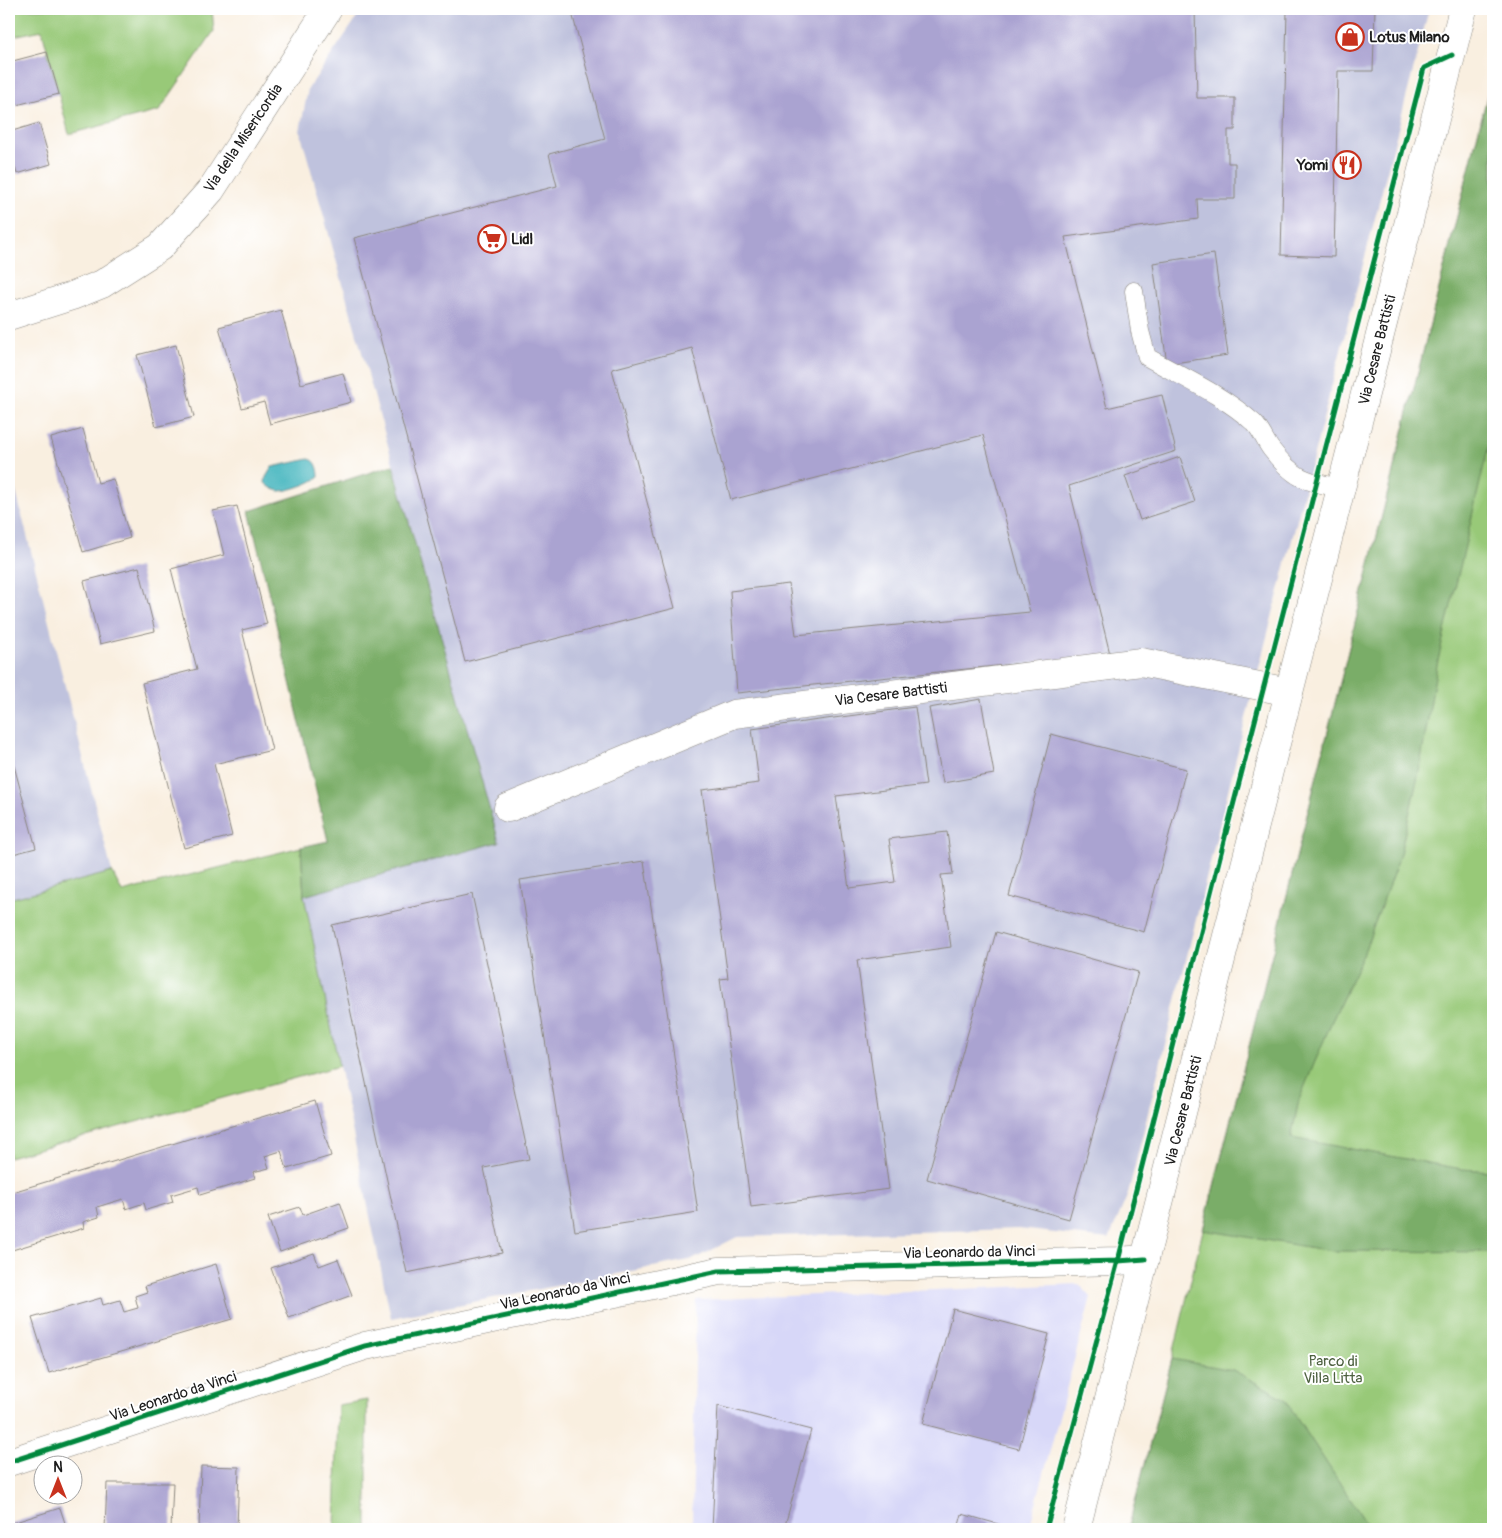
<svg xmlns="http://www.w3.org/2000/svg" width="1502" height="1538" font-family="Pangolin,sans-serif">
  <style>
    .built { fill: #d7d7f8 }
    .industrial { fill: #bfc2dd }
    .green { fill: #98c978; stroke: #5a724a }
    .forest { fill: #7aad68; stroke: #4b6442 }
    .water { fill: #48b7c0; stroke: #326a6e }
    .building { fill: #aaa3d1 }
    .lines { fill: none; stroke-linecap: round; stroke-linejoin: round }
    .service-casing { stroke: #8a867e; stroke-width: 19 }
    .minor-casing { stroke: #8a867e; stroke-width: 29 }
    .tertiary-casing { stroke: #8a867e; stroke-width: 29 }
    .secondary-casing { stroke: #8a867e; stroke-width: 29 }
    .service { stroke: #fff; stroke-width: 18 }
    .minor { stroke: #fff; stroke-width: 28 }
    .tertiary { stroke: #fff; stroke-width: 28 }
    .secondary { stroke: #fff; stroke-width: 28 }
    .cycleway-casing { stroke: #fff; stroke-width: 8 }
    .cycleway { stroke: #00873e; stroke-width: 5 }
    .labels { text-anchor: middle; stroke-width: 4; stroke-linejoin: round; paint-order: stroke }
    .poi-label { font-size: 15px; font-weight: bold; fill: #1c1c1c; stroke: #fff; text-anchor: start }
    .street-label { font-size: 15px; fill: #1c1c1c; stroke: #fff }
    .park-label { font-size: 15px; fill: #4e6141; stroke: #fff }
  </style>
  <rect width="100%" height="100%" fill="#fff"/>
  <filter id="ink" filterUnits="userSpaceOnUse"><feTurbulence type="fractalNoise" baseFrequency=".02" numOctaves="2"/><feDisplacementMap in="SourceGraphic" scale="10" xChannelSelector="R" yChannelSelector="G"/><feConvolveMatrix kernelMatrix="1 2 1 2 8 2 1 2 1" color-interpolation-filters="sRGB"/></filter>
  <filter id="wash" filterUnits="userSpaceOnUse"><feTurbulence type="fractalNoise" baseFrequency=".0096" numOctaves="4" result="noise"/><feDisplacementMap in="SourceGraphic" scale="20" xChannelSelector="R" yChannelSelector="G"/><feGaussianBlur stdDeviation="1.12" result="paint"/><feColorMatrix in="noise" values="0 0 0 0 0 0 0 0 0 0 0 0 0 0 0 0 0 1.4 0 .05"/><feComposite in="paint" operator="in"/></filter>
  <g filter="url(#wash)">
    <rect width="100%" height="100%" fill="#f9efe0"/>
    <!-- built -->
    <path class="built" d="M1079,1284L1091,1297L1029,1529H692L696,1300Z"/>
    <!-- industrial -->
    <path class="industrial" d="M363,9H1429L1247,714L1128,1194L1109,1239L1019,1229L737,1237L694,1259L391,1318L304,896L499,842L300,131L308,89Z
      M9,464L112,872L9,899Z"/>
    <!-- green -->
    <path class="green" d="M9,9H212L214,31L159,111L69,134L42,30L9,37Z
      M1493,73V1529H1128L1172,1359L1203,1230Z
      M301,847L304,896L339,1066L9,1157V899L112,872L122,892Z
      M367,1400V1529H335L338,1405Z"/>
    <!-- forest -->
    <path class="forest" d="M1493,73V427L1437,665L1419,772L1399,858L1363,955L1332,1021L1299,1100L1291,1138L1462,1169L1493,1171V1252L1332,1251L1203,1230Z
      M393,465L499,842L304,896L301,847L328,841L249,511Z
      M1172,1359L1233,1370L1284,1398L1370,1529H1128Z"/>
    <!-- water -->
    <path class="water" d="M309,459C317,460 319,470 319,477C312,483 289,491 280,491C274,490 269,487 265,483L266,477L272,467Z"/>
    <g id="blocks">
      <!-- building -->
      <path class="building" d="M571,9H1195L1197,98H1235V130H1228V163H1235V199H1197L1198,219L1065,237L1107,408L1162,395L1176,451L1069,486L1110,654L737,693L730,591L789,584L796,635L1030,612L983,435L731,500L692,348L612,369L675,608L465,662L354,238L557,186L549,154L605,139Z
        M1333,9H1375L1373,71H1338L1334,257L1281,255L1287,11L1332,12Z
        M47,52L59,94L9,107V62Z
        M39,123L51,164L17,174L9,147V132Z
        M1214,254L1228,355L1167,364L1153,263Z
        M281,310L301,384L343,373L351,402L270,424L264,402L242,408L219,327Z
        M176,345L194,417L156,427L137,355Z
        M83,429L98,483L113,479L130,538L83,552L51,438Z
        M1180,457L1195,502L1140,520L1125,476Z
        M237,506L267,624L242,630L272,750L214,764L232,836L184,848L142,683L197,669L171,569L224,555L213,511Z
        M139,567L155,631L100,644L84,581Z
        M981,699L994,774L943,783L929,708Z
        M915,707L926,785L836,796L849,888L895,882L889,839L947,832L953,874L941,875L951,947L857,960L889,1189L751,1207L720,979L728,978L702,790L759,783L752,729Z
        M1051,734L1186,769L1144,932L1009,896Z
        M9,747L36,848L9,855Z
        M644,861L698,1212L575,1231L520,880Z
        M472,894L529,1159L484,1168L502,1253L407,1273L332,925Z
        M996,932L1138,972L1069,1219L927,1179Z
        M315,1101L331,1156L287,1169L281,1151L265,1156L269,1168L253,1172L255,1178L200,1195L198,1187L171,1195L173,1202L146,1210L144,1203L126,1209L123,1199L97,1207L99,1217L83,1222L84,1228L9,1251V1193Z
        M340,1202L349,1228L280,1252L268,1217L300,1207L303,1215Z
        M314,1253L319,1266L338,1259L352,1295L289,1318L271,1268Z
        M216,1264L232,1319L49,1373L32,1318L101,1298L103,1305L120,1300L124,1312L138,1308L135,1296L147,1292L145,1286Z
        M953,1309L1049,1334L1019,1449L923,1424Z
        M718,1406L811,1430L784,1529H712Z
        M201,1466L239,1467L237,1529H199Z
        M107,1483H173L171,1529H105Z
        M60,1508L67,1529H9V1524Z
        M962,1514L1016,1529H958Z"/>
    </g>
  </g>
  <g filter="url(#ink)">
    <use href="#blocks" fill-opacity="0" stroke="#8a867e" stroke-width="1"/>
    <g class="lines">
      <defs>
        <path id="service" d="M1134,291L1140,331L1147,357C1184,378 1223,395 1254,423C1261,430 1265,441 1271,449C1295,480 1305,481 1341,488"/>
        <path id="minor" d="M508,808L734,714L1141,662L1289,692
          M9,1462L365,1346L719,1271L1118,1261L1145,1259"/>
        <path id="tertiary" d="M9,316L72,296L102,284L160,247L211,190L328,9"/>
        <path id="secondary" d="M1076,1529L1463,9"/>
      </defs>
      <!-- service casing -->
      <use href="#service" class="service-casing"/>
      <!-- minor casing -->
      <use href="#minor" class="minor-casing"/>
      <!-- tertiary casing -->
      <use href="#tertiary" class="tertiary-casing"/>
      <!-- secondary casing -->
      <use href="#secondary" class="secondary-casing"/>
      <!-- service -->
      <use href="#service" class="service"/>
      <!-- minor -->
      <use href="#minor" class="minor"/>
      <!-- tertiary -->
      <use href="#tertiary" class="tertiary"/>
      <!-- secondary -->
      <use href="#secondary" class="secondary"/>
      <defs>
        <path id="cycleway" d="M9,1462L365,1346L719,1271L1118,1261L1145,1259
          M1046,1529L1118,1261L1226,833L1424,68L1452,55"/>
      </defs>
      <!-- cycleway casing -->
      <use href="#cycleway" class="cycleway-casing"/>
      <!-- cycleway -->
      <use href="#cycleway" class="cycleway"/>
    </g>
  </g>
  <!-- icons -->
  <defs>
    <symbol id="shop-ring" viewBox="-11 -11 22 22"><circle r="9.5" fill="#fff" stroke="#c8321e" stroke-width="1.5"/><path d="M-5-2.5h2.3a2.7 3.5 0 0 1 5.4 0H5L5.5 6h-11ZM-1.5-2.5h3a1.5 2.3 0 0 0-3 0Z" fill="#c8321e"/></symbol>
    <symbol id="restaurant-ring" viewBox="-11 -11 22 22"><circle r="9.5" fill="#fff" stroke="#c8321e" stroke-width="1.5"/><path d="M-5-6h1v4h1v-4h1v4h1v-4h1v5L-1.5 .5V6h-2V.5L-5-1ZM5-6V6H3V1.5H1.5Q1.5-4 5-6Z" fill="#c8321e"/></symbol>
    <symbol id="supermarket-ring" viewBox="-11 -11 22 22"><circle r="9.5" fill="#fff" stroke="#c8321e" stroke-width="1.5"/><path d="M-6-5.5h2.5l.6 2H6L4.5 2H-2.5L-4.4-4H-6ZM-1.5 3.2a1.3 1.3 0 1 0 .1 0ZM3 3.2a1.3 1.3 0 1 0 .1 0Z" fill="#c8321e"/></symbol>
  </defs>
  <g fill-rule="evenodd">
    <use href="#shop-ring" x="1334" y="21" width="32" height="32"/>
    <use href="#restaurant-ring" x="1331" y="149" width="32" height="32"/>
    <use href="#supermarket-ring" x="476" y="223" width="32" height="32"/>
  </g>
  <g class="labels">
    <!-- poi labels -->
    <g class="poi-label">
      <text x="1369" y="42">Lotus Milano</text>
      <text x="1328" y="170" text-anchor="end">Yomi</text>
      <text x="511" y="244">Lidl</text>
    </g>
    <!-- street labels -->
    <g class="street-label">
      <text transform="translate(243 138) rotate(-56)" y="5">Via della Misericordia</text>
      <text transform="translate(1377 350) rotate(-76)" y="5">Via Cesare Battisti</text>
      <text transform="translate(891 694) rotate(-7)" y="5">Via Cesare Battisti</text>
      <text transform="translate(1183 1111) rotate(-76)" y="5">Via Cesare Battisti</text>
      <text transform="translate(969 1252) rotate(-1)" y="5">Via Leonardo da Vinci</text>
      <text transform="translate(565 1291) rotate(-12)" y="5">Via Leonardo da Vinci</text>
      <text transform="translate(173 1396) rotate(-18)" y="5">Via Leonardo da Vinci</text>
    </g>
    <!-- park labels -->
    <g class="park-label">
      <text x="1333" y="1366">Parco di<tspan x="1333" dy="17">Villa Litta</tspan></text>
    </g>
  </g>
  <!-- margin -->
  <rect width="1502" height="1538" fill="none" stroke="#fff" stroke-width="30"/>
  <!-- north arrow -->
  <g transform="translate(58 1480)"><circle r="24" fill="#ffffff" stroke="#a4a4a4"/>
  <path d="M0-4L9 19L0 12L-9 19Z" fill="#c8321e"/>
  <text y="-8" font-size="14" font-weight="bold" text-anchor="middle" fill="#1c1c1c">N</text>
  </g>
</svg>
